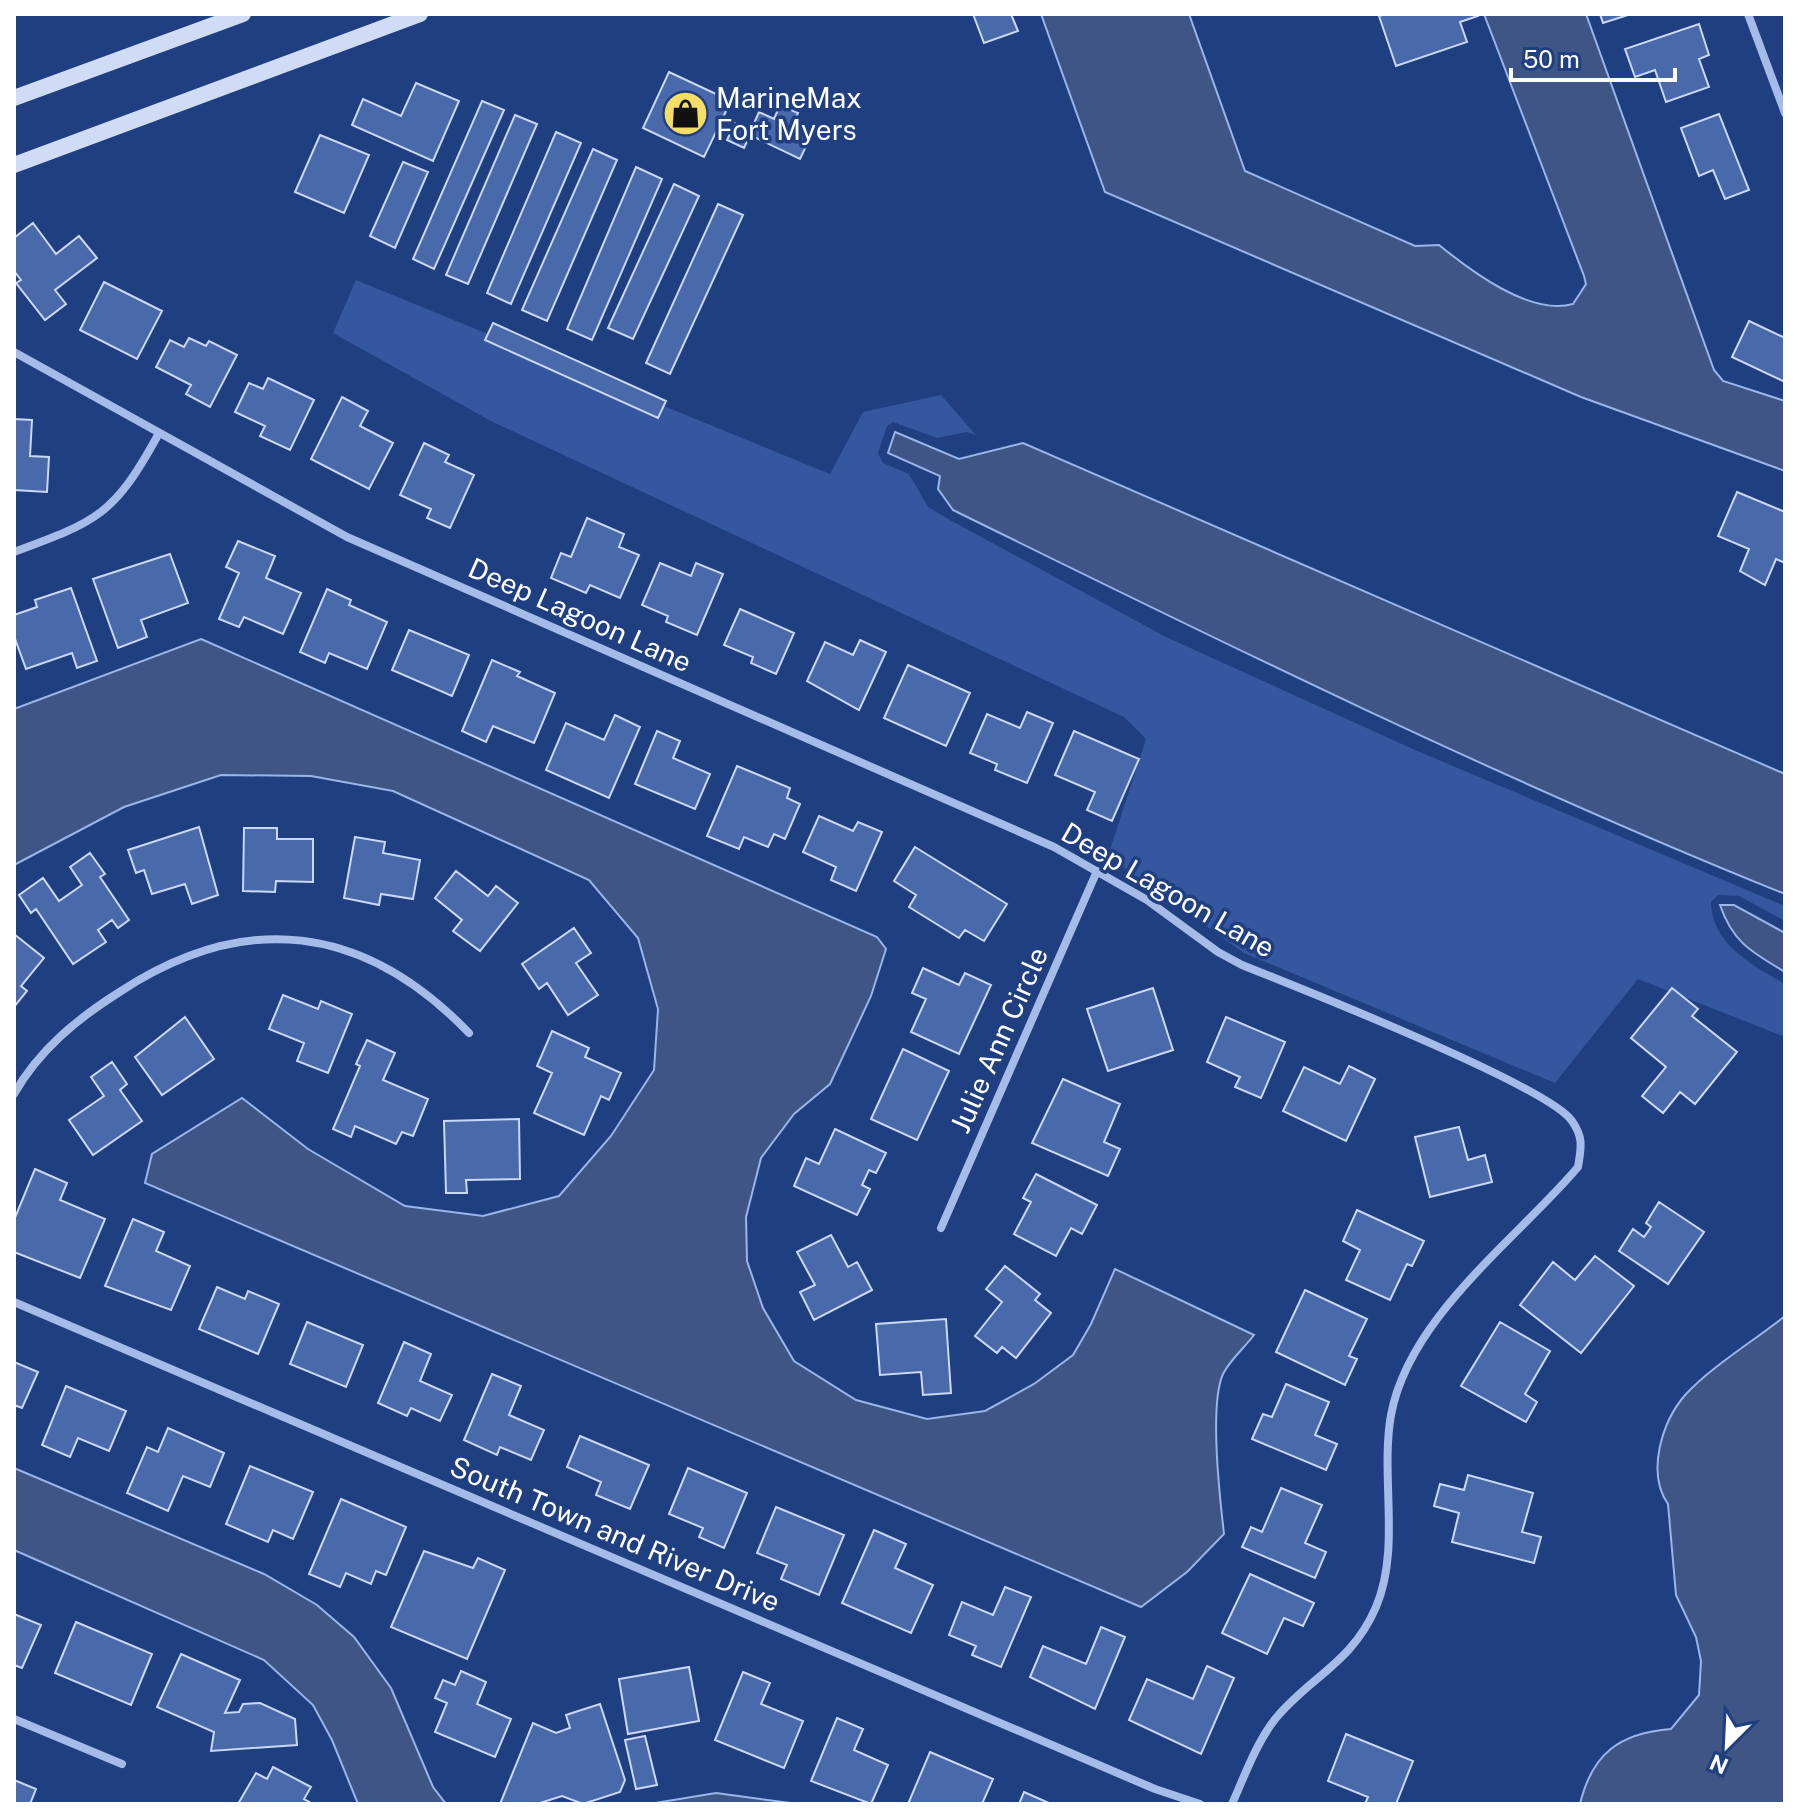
<svg xmlns="http://www.w3.org/2000/svg" width="1799" height="1818" font-family="'Public Sans',sans-serif">
  <style>
    .green { fill: #34579f }
    .water { fill: #3e5585; stroke: #99b5e9; stroke-width: 2 }
    .building { fill: #4969aa; stroke: #c9d8f6; stroke-width: 2 }
    .lines { fill: none; stroke-linecap: round; stroke-linejoin: round }
    .street { stroke: #a5bce8; stroke-width: 8 }
    .secondary { stroke: #d0dcf6; stroke-width: 16 }
    .labels { text-anchor: middle; stroke-width: 7; stroke-linejoin: round; paint-order: stroke }
    .poi-label { font-size: 28px; fill: #fff; stroke: #203f80; text-anchor: start }
    .street-label { font-size: 28px; fill: #fff; stroke: #203f80 }
  </style>
  <rect width="100%" height="100%" fill="#203f80"/>
  <!-- green -->
  <path class="green" d="M356,280L830,474L863,412L941,395L976,435L967,432L937,438L893,422L887,426L878,453L883,463L909,474L928,507L948,519L1166,637L1415,750L1785,906V921L1739,896L1718,895L1711,902C1711,944 1754,966 1785,984V1037L1638,979L1555,1083L1244,953L1108,856L1146,739L1124,717L491,421L333,333Z"/>
  <!-- water -->
  <path class="water" d="M1041,14H1189L1245,171L1415,246L1439,245C1471,271 1530,316 1573,304L1586,284L1584,276L1484,14H1586L1714,370L1723,381L1785,401V471L1581,397L1105,192Z
    M895,432L959,459L1023,443L1785,774V894C1502,780 1227,645 953,510L938,489L940,476L888,453Z
    M201,639L877,937L886,949L871,996L830,1084L794,1114L761,1158L746,1217L747,1261L763,1308L794,1361L856,1400L927,1419L985,1411L1034,1384L1073,1355L1091,1324L1115,1269L1254,1335C1245,1347 1230,1360 1223,1374C1209,1405 1220,1499 1224,1534L1187,1572L1141,1607L145,1183L152,1154L242,1098L308,1149L405,1206L483,1216L559,1196L611,1136L654,1070L658,1009L638,938L589,880L393,791L311,776L221,775L124,807L14,865V709Z
    M1720,905H1734L1785,933V972C1752,952 1733,943 1720,905Z
    M1785,1316V1804H1580C1592,1754 1619,1733 1671,1729L1699,1695L1701,1661L1696,1637L1676,1595L1668,1504C1646,1473 1662,1421 1686,1394C1712,1366 1755,1340 1785,1316Z
    M14,1468L264,1574L317,1605L354,1637L391,1688L433,1787L446,1804H358L332,1740L313,1705L264,1660L14,1550Z
    M716,1793L798,1804H649Z"/>
  <!-- building -->
  <path class="building" d="M973,14H1011L1018,31L984,43Z
    M1386,14H1477L1478,16L1460,22L1467,42L1396,66L1379,16Z
    M1600,14H1631L1603,23Z
    M1699,24L1709,55L1699,59L1709,87L1666,102L1655,70L1635,77L1625,49Z
    M669,72L731,101L704,157L643,128Z
    M416,83L459,101L433,161L352,125L363,99L401,116Z
    M482,101L504,110L434,269L413,259Z
    M780,105L798,113L792,127L811,136L800,159L750,135L744,148L727,140L735,123L751,130L759,112L774,119Z
    M1719,114L1749,190L1725,199L1713,170L1699,176L1681,128Z
    M515,115L537,124L468,284L446,275Z
    M556,132L581,143L511,304L487,293Z
    M320,135L369,155L344,213L295,192Z
    M593,149L617,160L547,321L522,310Z
    M403,162L428,172L395,248L370,236Z
    M636,167L662,179L592,340L567,329Z
    M674,184L699,196L633,339L608,328Z
    M718,204L743,215L670,374L646,363Z
    M33,223L56,254L79,236L97,258L55,290L66,304L45,320L16,283L21,280L14,271V238Z
    M104,282L162,311L137,359L80,330Z
    M1749,321L1785,338V382L1732,357Z
    M493,323L666,401L658,418L485,340Z
    M189,338L206,346L209,341L237,355L210,407L186,394L191,385L156,367L170,340L184,347Z
    M268,378L314,400L290,450L260,436L265,426L235,412L249,383L263,389Z
    M342,397L368,411L360,426L393,443L369,489L311,459Z
    M14,419L32,420L30,456L49,457L47,492L14,490Z
    M424,443L449,455L445,462L474,475L450,528L427,518L431,509L400,495Z
    M1737,492L1785,512V563L1776,559L1765,585L1740,571L1749,549L1718,536Z
    M587,518L624,534L619,547L639,555L620,598L590,585L586,593L551,578L561,553L571,557Z
    M238,541L275,556L266,578L301,593L283,634L244,617L239,627L219,619L239,573L226,567Z
    M170,554L188,603L141,620L147,637L118,648L93,579Z
    M660,563L691,576L696,563L723,574L697,635L666,622L668,616L642,605Z
    M71,588L97,661L77,668L72,653L26,669L14,636V615L37,607L35,600Z
    M327,589L351,600L349,605L387,622L367,669L329,653L325,663L300,652Z
    M740,609L794,633L776,674L751,663L753,657L724,645Z
    M409,630L469,655L452,696L392,670Z
    M860,640L886,652L859,710L807,681L825,642L853,655Z
    M492,660L520,672L517,676L555,693L534,743L493,726L486,742L462,731Z
    M908,665L970,693L946,746L884,718Z
    M1027,712L1053,723L1027,783L995,770L997,764L970,753L987,714L1020,728Z
    M615,715L640,727L609,798L546,770L566,723L604,740Z
    M657,731L680,741L673,758L710,774L695,809L635,784Z
    M1074,731L1139,759L1112,821L1087,810L1095,792L1055,775Z
    M737,766L790,788L787,798L800,804L785,839L774,834L768,847L744,837L739,849L707,836Z
    M819,816L853,831L858,822L882,832L856,891L831,880L836,867L803,852Z
    M199,827L218,895L192,904L185,884L152,894L144,870L136,873L128,850Z
    M244,828H277V839H313V882L276,881L275,892L243,891Z
    M355,837L385,842L383,853L420,860L413,899L381,894L379,905L344,898Z
    M915,847L1007,904L984,941L965,930L959,938L909,907L916,895L894,881Z
    M90,853L105,874L100,877L129,920L118,928L112,920L98,930L106,942L73,964L36,909L31,913L19,895L43,878L59,901L82,885L70,867Z
    M456,871L488,896L496,886L518,903L480,951L453,931L462,920L435,898Z
    M574,928L591,953L576,963L598,995L568,1015L547,983L539,989L522,964Z
    M14,934L44,958L21,986L27,991L14,1007Z
    M923,968L959,985L965,973L991,985L959,1054L911,1032L926,999L912,993Z
    M1153,988L1173,1050L1108,1071L1087,1009Z
    M1672,988L1698,1009L1692,1016L1737,1052L1695,1104L1680,1092L1663,1113L1642,1096L1666,1067L1631,1038Z
    M283,995L318,1009L321,1001L352,1014L328,1073L297,1061L304,1043L269,1029Z
    M185,1017L214,1059L162,1095L135,1057Z
    M1226,1017L1285,1042L1261,1098L1235,1087L1240,1077L1207,1062Z
    M552,1031L589,1048L585,1057L621,1073L609,1100L601,1096L584,1135L534,1113L552,1073L537,1066Z
    M367,1040L395,1053L383,1080L428,1099L413,1136L402,1132L396,1144L355,1126L351,1137L333,1129L360,1066L356,1064Z
    M903,1049L949,1071L917,1140L871,1119Z
    M112,1062L127,1084L120,1090L142,1121L93,1155L69,1120L104,1096L91,1077Z
    M1349,1066L1375,1079L1346,1141L1283,1111L1304,1067L1340,1084Z
    M1063,1079L1120,1104L1104,1142L1120,1149L1108,1176L1032,1143Z
    M519,1119L520,1179L466,1180L467,1193H446L444,1121Z
    M1459,1127L1468,1160L1485,1155L1492,1182L1430,1197L1415,1137Z
    M835,1129L886,1153L876,1173L869,1170L862,1185L870,1189L857,1215L794,1186L806,1158L819,1164Z
    M35,1169L67,1183L60,1200L105,1219L80,1278L14,1252V1220Z
    M1036,1174L1097,1205L1082,1234L1071,1228L1056,1256L1014,1234L1031,1202L1023,1198Z
    M1659,1202L1704,1232L1668,1284L1619,1251L1633,1229L1644,1237L1651,1227L1646,1223Z
    M1357,1210L1424,1241L1412,1266L1407,1264L1390,1300L1346,1280L1360,1250L1343,1241Z
    M133,1219L164,1232L156,1251L190,1266L171,1310L105,1286Z
    M831,1235L848,1267L857,1262L872,1290L814,1320L800,1292L815,1285L797,1252Z
    M1595,1256L1634,1286L1581,1353L1520,1305L1553,1262L1575,1280Z
    M1005,1266L1040,1294L1035,1300L1051,1313L1016,1358L1002,1347L997,1353L975,1336L1002,1302L986,1289Z
    M217,1287L245,1299L248,1291L279,1304L258,1354L199,1329Z
    M1305,1290L1367,1319L1349,1356L1357,1359L1345,1385L1276,1352Z
    M946,1319L951,1393L923,1395L921,1372L880,1375L876,1324Z
    M307,1322L363,1345L346,1387L290,1364Z
    M1500,1322L1550,1351L1525,1394L1537,1402L1526,1422L1461,1386Z
    M404,1342L431,1354L420,1381L452,1395L440,1421L411,1408L407,1416L378,1403Z
    M14,1362L38,1372L22,1408L14,1405Z
    M492,1374L521,1386L509,1415L544,1430L531,1460L500,1447L497,1455L464,1440Z
    M1286,1384L1329,1402L1315,1435L1337,1444L1326,1470L1252,1439L1263,1414L1272,1417Z
    M66,1386L126,1411L109,1451L78,1438L70,1457L42,1445Z
    M168,1428L224,1453L210,1487L183,1476L168,1511L127,1493L147,1447L158,1452Z
    M580,1436L649,1465L630,1509L596,1495L601,1482L567,1467Z
    M250,1466L313,1492L293,1539L273,1530L268,1542L226,1524Z
    M688,1468L747,1493L724,1548L699,1537L703,1528L669,1514Z
    M1468,1475L1533,1493L1522,1532L1541,1537L1534,1563L1452,1542L1459,1513L1434,1506L1440,1484L1464,1490Z
    M1281,1488L1322,1505L1305,1543L1326,1552L1315,1578L1242,1547L1251,1527L1262,1532Z
    M341,1499L406,1527L386,1575L376,1571L371,1584L346,1573L340,1587L309,1574Z
    M776,1507L844,1535L819,1595L781,1579L787,1565L757,1553Z
    M874,1530L906,1544L895,1568L933,1585L911,1633L842,1603Z
    M424,1551L473,1568L478,1558L505,1570L467,1659L391,1627Z
    M1250,1574L1314,1603L1303,1626L1284,1618L1267,1654L1222,1633Z
    M1005,1587L1031,1597L1001,1667L972,1655L976,1646L949,1635L962,1602L993,1615Z
    M14,1614L41,1625L22,1668L14,1665Z
    M76,1622L152,1654L131,1705L55,1673Z
    M1101,1627L1125,1637L1095,1709L1030,1677L1043,1646L1086,1664Z
    M181,1654L240,1680L225,1713L239,1712L243,1704L260,1703L295,1719L297,1745L211,1751L214,1732L157,1707Z
    M1207,1666L1234,1678L1201,1754L1129,1720L1147,1679L1193,1699Z
    M689,1667L699,1721L628,1734L619,1679Z
    M461,1671L486,1682L477,1704L511,1719L495,1757L435,1732L447,1703L435,1698L443,1680L455,1685Z
    M743,1672L770,1683L761,1704L803,1721L784,1768L715,1740Z
    M600,1704L625,1780L620,1792L583,1804L562,1796L537,1804H500L533,1723L556,1733L570,1728L566,1715Z
    M837,1718L863,1729L854,1750L888,1765L871,1804L811,1781Z
    M1346,1734L1413,1761L1396,1804H1365L1368,1797L1328,1781Z
    M645,1736L657,1785L636,1789L625,1740Z
    M930,1752L993,1779L982,1804H908Z
    M273,1767L311,1787L304,1799L313,1804H238L256,1773L267,1779Z
    M14,1780L36,1789L30,1804H14Z
    M1024,1792L1051,1804H1019Z"/>
  <g class="lines">
    <!-- street -->
    <path class="street" d="M1748,14L1785,113
      M14,352L347,537L1054,847L1147,900L1218,952L1242,965C1297,987 1547,1085 1572,1121C1584,1138 1581,1148 1578,1167C1517,1239 1409,1317 1391,1415C1380,1477 1401,1548 1376,1607C1352,1663 1311,1676 1276,1718C1256,1743 1245,1775 1232,1804
      M14,552C98,521 114,515 158,435
      M14,1094C39,1050 77,1019 118,993C245,909 364,924 469,1033
      M941,1228L1097,871
      M14,1302L1155,1789L1200,1804
      M14,1719L122,1764"/>
    <!-- secondary -->
    <path class="secondary" d="M14,98L243,14
      M14,165L420,14"/>
  </g>
  <!-- icons -->
  <defs>
    <symbol id="shop-disc" viewBox="-11 -11 22 22"><circle r="9.5" fill="#f5dd66" stroke="#203f80"/><path d="M-5-2.5h2.3a2.7 3.5 0 0 1 5.4 0H5L5.5 6h-11ZM-1.5-2.5h3a1.5 2.3 0 0 0-3 0Z" fill="#111"/></symbol>
  </defs>
  <g fill-rule="evenodd">
    <use href="#shop-disc" x="660" y="88" width="51" height="51"/>
  </g>
  <g class="labels">
    <!-- poi labels -->
    <g class="poi-label">
      <text x="716" y="108">MarineMax<tspan x="716" dy="32">Fort Myers</tspan></text>
    </g>
    <!-- street labels -->
    <g class="street-label">
      <text transform="translate(580 615) rotate(24)" y="10">Deep Lagoon Lane</text>
      <text transform="translate(1168 890) rotate(30)" y="10">Deep Lagoon Lane</text>
      <text transform="translate(999 1040) rotate(-66)" y="10">Julie Ann Circle</text>
      <text transform="translate(615 1534) rotate(23)" y="10">South Town and River Drive</text>
    </g>
  </g>
  <!-- border -->
  <rect width="1799" height="1818" fill="none" stroke="#ffffff" stroke-width="32"/>
  <!-- north arrow -->
  <g transform="translate(1727 1746) rotate(204)" stroke="#203f80" stroke-width="6" paint-order="stroke">
  <path d="M0-6L14 30L0 20L-14 30Z" fill="#ffffff"/>
  <text y="-12" font-size="22" font-weight="bold" text-anchor="middle" fill="#ffffff">N</text>
  </g>
  <!-- scale -->
  <path d="M1511 68v12h164v-12" fill="none" stroke="#ffffff" stroke-width="4"/>
  <text x="1523" y="68" font-size="24" fill="#ffffff" stroke="#203f80" stroke-width="6" paint-order="stroke">50 m</text>
</svg>
